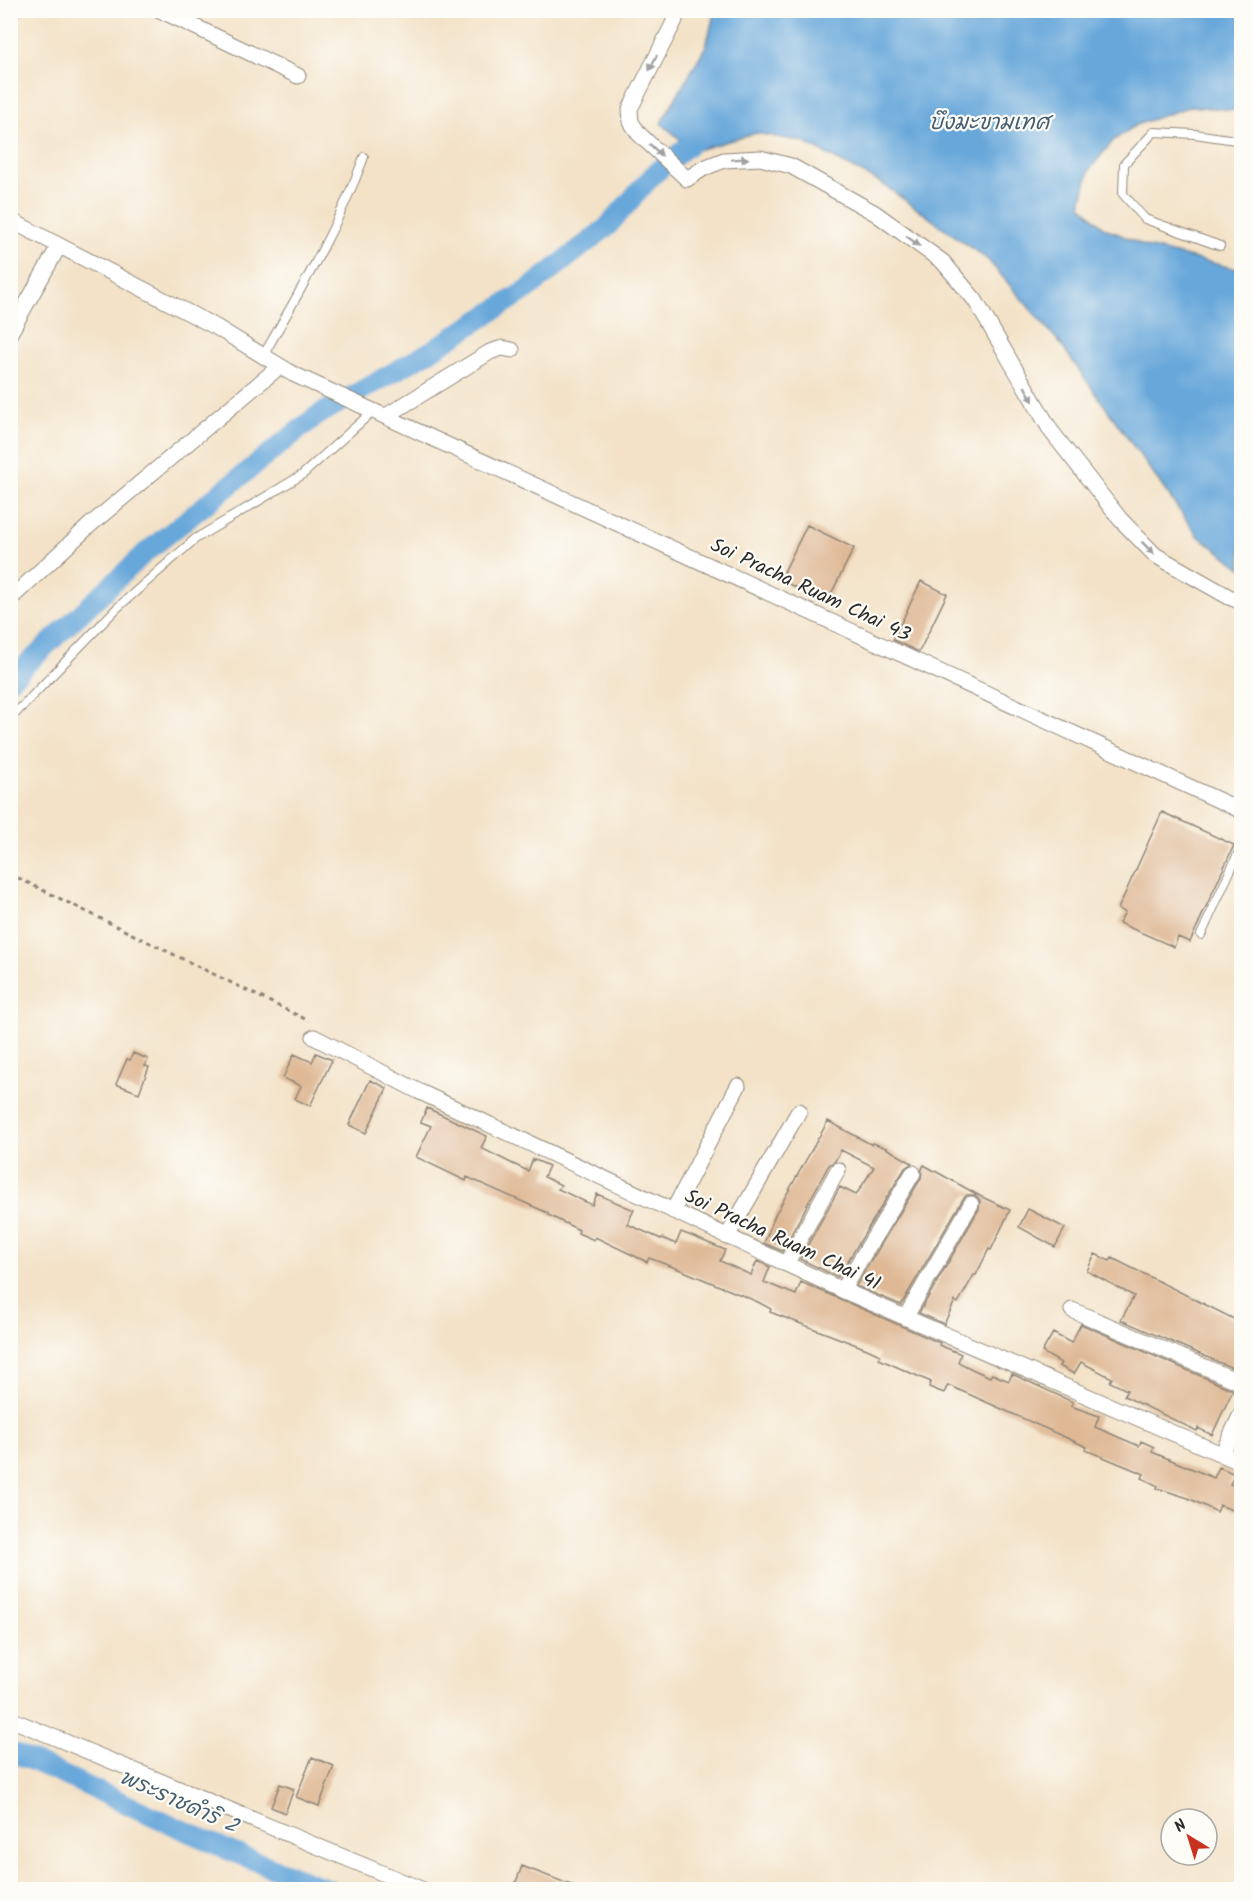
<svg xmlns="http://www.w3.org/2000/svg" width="1252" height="1900" font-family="Kalam,'Playpen Sans Thai',sans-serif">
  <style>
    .water { fill: #67a7da; stroke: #496982; stroke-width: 1.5 }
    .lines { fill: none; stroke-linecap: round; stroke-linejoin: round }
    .canal { stroke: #67a7da; stroke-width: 20 }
    .building { fill: #dfb996 }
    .lane-casing { stroke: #8f8679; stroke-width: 10 }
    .street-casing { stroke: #8f8679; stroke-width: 17 }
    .path { stroke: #8f8679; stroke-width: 3; stroke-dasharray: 4.5 4.5; stroke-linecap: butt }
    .lane { stroke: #fff; stroke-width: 8 }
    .street { stroke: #fff; stroke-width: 15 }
    .oneway { fill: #a0a0a0 }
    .labels { text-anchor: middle; stroke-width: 4.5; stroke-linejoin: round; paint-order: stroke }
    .street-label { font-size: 20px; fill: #2b2b2b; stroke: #fdfcf7 }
    .water-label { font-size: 21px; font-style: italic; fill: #435d71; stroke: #fdfcf7 }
  </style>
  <rect width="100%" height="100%" fill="#fdfcf7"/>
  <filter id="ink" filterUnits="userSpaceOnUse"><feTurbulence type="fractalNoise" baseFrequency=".0167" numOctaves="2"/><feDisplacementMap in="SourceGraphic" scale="12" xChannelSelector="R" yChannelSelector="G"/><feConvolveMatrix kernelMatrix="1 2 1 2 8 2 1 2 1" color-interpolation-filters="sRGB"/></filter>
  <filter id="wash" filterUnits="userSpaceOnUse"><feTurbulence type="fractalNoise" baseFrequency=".008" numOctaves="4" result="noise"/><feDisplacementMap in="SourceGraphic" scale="24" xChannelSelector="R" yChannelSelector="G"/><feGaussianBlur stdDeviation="1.35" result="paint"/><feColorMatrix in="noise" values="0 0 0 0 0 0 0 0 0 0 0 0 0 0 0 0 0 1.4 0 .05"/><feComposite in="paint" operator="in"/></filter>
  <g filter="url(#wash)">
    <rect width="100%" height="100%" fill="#f3e2c7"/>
    <!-- water -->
    <path class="water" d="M715,11H1241V109L1232,110L1191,106L1136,125L1113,141L1089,170L1081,205L1103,227L1147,247L1241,270V568L1197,535L1059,342L988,260L881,183L804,142L756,133L694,151L661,123L706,46Z"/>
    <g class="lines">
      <!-- canal -->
      <path class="canal" d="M10,680L145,553L315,417L429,352L528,289L607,227L653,175L708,129
        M10,1751L232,1852L331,1890"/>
    </g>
    <g id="blocks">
      <!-- building -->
      <path class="building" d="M807,525L854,548L827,602L780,580Z
        M921,581L947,594L919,652L893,640Z
        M1162,812L1234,845L1190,942L1178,937L1174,947L1119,923L1125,912L1118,909Z
        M133,1053L148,1059L145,1066L149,1067L139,1093L116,1084L127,1059L130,1060Z
        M316,1053L332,1060L310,1106L295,1099L301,1086L283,1078L294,1054L312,1062Z
        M370,1080L387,1088L366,1133L349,1125Z
        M427,1108L487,1136L481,1148L513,1164L528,1171L533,1159L549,1166L544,1177L561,1185L558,1189L592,1205L597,1194L634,1210L627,1224L661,1239L662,1238L676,1244L681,1232L694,1237L725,1250L720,1261L751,1275L757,1261L770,1267L764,1282L796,1295L801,1282L940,1343L939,1345L961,1354L958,1362L974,1370L990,1377L992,1374L1009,1381L1012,1374L1073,1402L1071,1406L1099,1416L1095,1427L1139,1446L1141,1441L1154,1447L1152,1452L1214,1478L1219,1467L1235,1474L1230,1484L1242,1490V1493L1234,1511L1220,1505L1217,1512L1188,1498L1157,1488L1158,1486L1142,1478L1144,1474L1086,1450L1087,1447L948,1385L944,1393L929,1387L931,1382L879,1359L880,1355L867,1349L770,1312L771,1309L758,1302L681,1270L649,1258L647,1262L595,1237L594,1240L578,1233L579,1230L548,1215V1213L467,1177L466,1181L416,1157L431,1126L421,1122Z
        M828,1121L872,1145L873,1143L886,1148L912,1163L905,1168L838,1277L800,1259L840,1187L856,1195L874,1167L841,1150L835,1161L829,1165L782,1251L764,1243L775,1215Z
        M924,1165L980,1196L1010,1210L991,1250L989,1249L976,1275H974L958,1303L955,1301L944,1324L919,1313L979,1209L980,1200L975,1195H967L963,1199L901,1305L856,1286L921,1178L922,1169Z
        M1028,1209L1065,1228L1055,1247L1019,1227Z
        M1095,1254L1110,1261L1112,1258L1242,1323V1359L1237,1370L1121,1320L1134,1296L1087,1271Z
        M1081,1324L1233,1390L1212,1435L1198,1428L1197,1431L1124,1396L1127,1390L1110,1382L1112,1378L1081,1362L1074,1374L1059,1366L1061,1363L1042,1352L1053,1333L1071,1343Z
        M312,1757L334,1766L319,1806L296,1797Z
        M280,1784L294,1789L285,1813L271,1807Z
        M522,1866L579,1888V1890H513Z"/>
    </g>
  </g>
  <g filter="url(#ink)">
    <use href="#blocks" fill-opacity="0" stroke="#8f8679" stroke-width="1.5"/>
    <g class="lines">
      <defs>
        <path id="lane" d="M10,21L16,10
          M1220,246L1145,219L1123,194L1124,164L1154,132L1195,134L1242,141
          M263,356C300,291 338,227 364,157
          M10,719L117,608L195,539L302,475L372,412
          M1201,935L1242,845"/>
        <path id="street" d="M160,10L298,76
          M671,10L675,20L630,109L631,122L639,134L687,179L704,168L724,160L760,158L791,166L875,213L943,262L975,300L1051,431L1120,519L1155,555L1229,597L1242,602
          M10,220L216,327L293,374L1242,811
          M10,333L59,246
          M386,416L490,352L502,348L512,350
          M10,599L90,525L280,366
          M314,1037L418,1091L842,1290L1242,1463
          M673,1211L738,1086
          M727,1237L799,1111
          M786,1264L838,1170
          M842,1290L913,1173
          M1072,1310L1242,1383
          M905,1318L971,1204
          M1222,1454L1242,1412
          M10,1719L423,1890"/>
      </defs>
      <!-- lane casing -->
      <use href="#lane" class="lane-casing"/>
      <!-- street casing -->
      <use href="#street" class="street-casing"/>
      <!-- path -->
      <path class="path" d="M10,874L309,1021"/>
      <!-- lane -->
      <use href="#lane" class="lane"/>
      <!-- street -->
      <use href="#street" class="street"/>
    </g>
    <!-- one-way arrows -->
    <defs><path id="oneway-solid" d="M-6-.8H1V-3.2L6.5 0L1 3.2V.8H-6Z" transform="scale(1.5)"/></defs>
    <g class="oneway">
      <use href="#oneway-solid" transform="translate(653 63) rotate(117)"/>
      <use href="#oneway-solid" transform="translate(656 150) rotate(43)"/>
      <use href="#oneway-solid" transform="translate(740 159) rotate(-3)"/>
      <use href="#oneway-solid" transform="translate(913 241) rotate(36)"/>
      <use href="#oneway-solid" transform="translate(1029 394) rotate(60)"/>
      <use href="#oneway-solid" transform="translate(1148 548) rotate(45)"/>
    </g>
  </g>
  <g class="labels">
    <!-- street labels -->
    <g class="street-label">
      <text transform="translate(811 589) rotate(25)" y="7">Soi Pracha Ruam Chai 43</text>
      <text transform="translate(783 1239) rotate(25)" y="7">Soi Pracha Ruam Chai 41</text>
    </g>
    <!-- water labels -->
    <g class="water-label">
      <text x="989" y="129">บึงมะขามเทศ</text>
      <text transform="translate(179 1801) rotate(24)" y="7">พระราชดำริ 2</text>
    </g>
  </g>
  <!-- margin -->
  <rect width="1252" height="1900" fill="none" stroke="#fdfcf7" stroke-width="36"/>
  <!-- north arrow -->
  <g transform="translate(1189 1837) rotate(322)"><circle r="28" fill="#fdfcf7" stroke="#a9a8a5" stroke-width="1.5"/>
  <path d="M0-4.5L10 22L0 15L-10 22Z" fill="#c8321e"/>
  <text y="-9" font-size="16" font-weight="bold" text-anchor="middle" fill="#2b2b2b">N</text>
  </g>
</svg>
